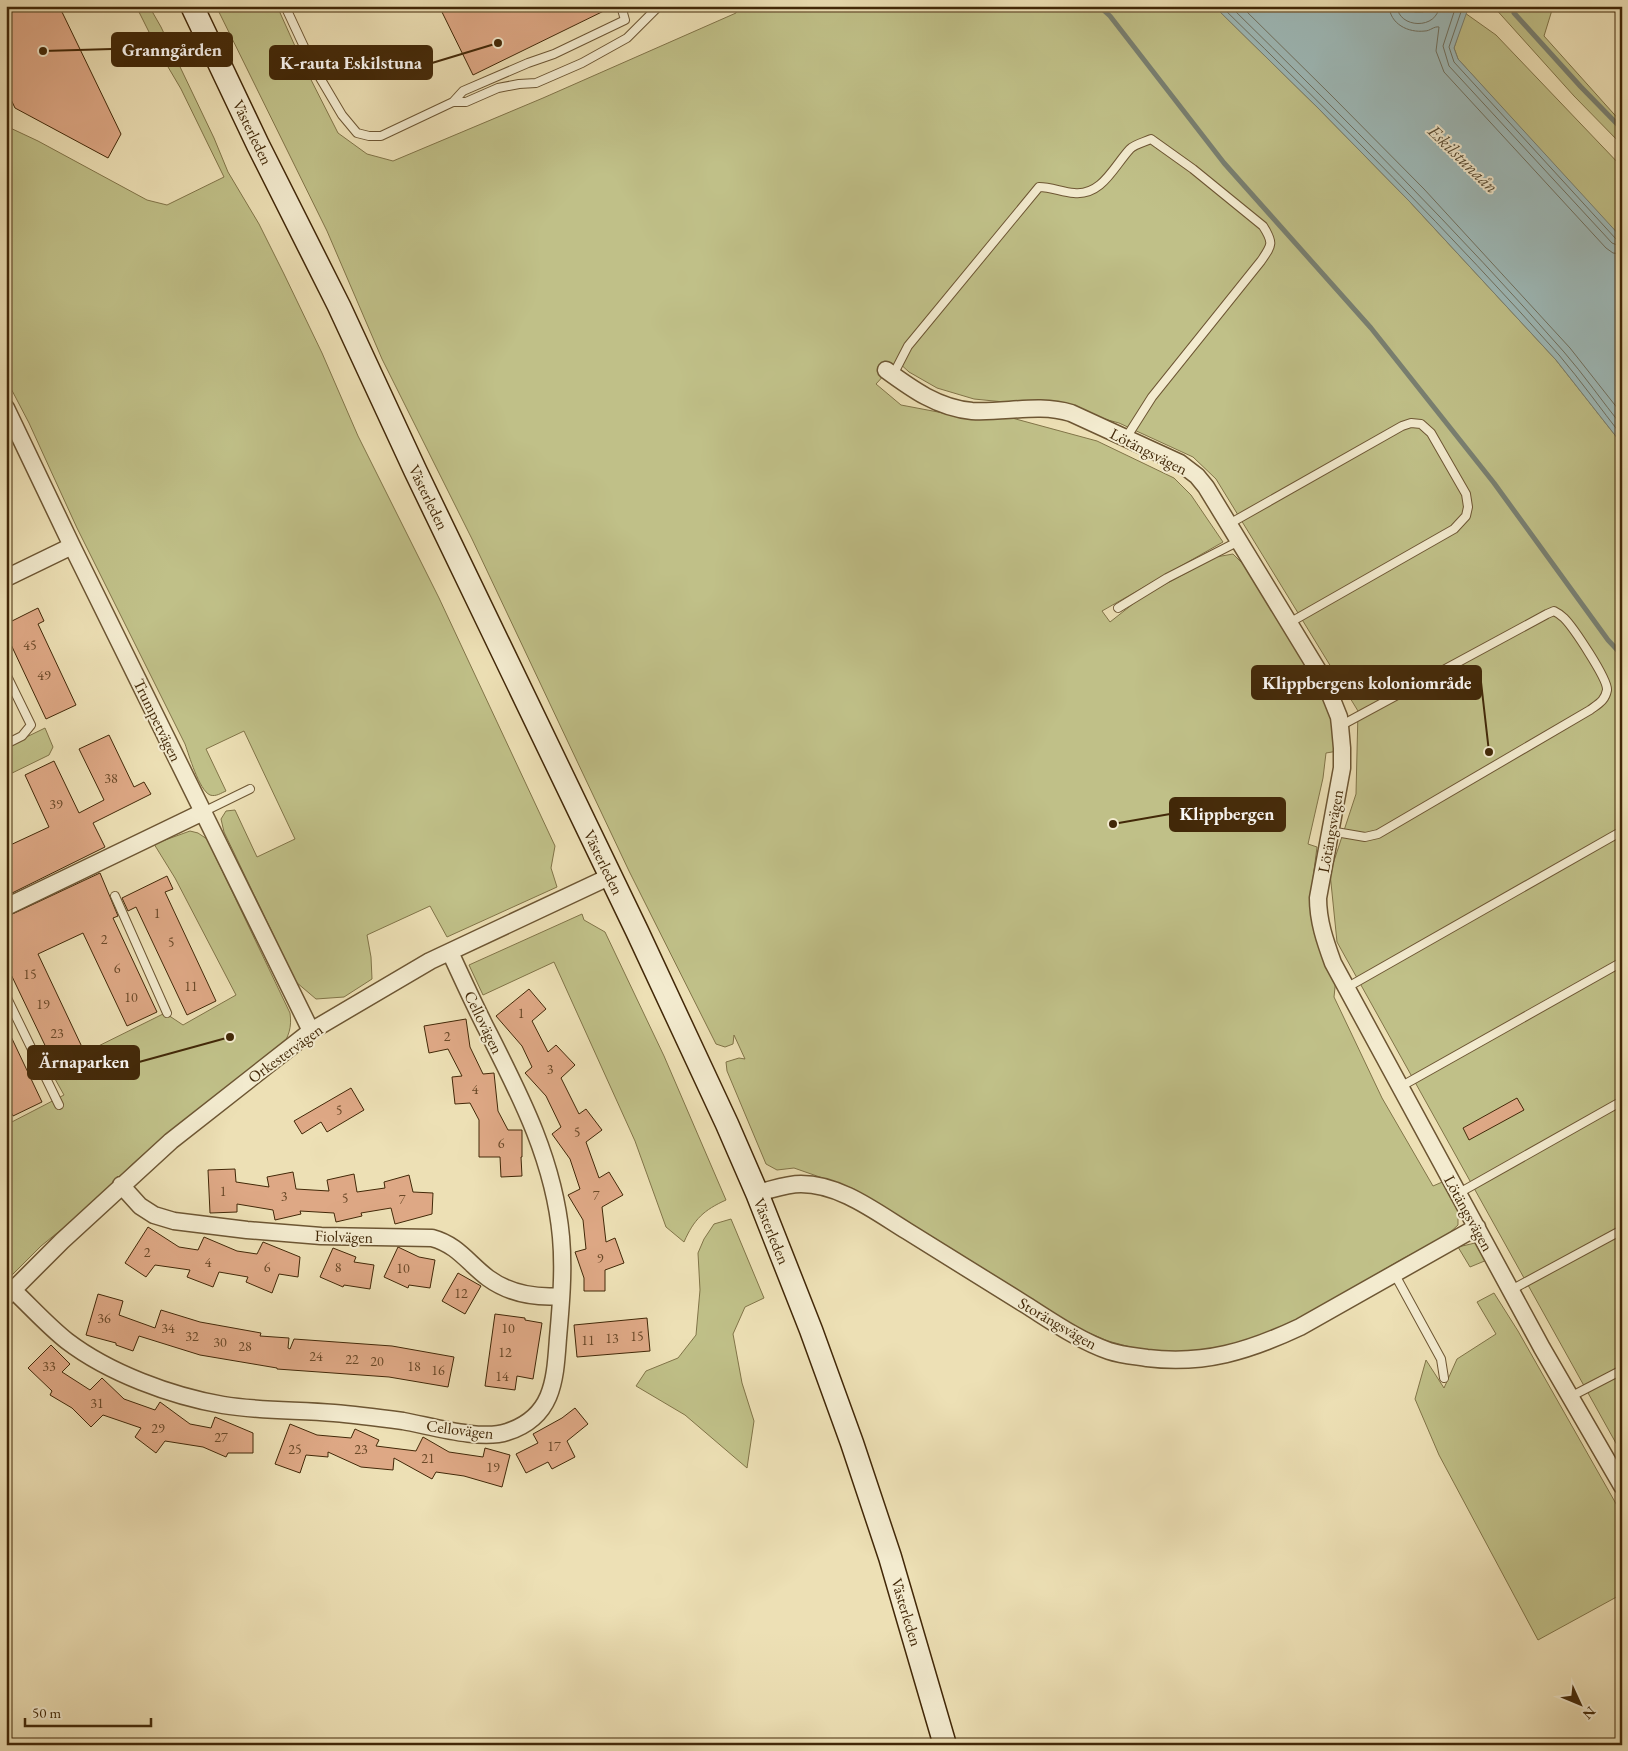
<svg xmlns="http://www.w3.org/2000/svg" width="1628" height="1751" font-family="'EB Garamond',serif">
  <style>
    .green { fill: #c0c088; stroke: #817448 }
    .water { fill: #9ebab9; stroke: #798072 }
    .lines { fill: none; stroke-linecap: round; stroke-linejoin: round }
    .shore { stroke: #707160; stroke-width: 1 }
    .stream { stroke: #798072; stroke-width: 5 }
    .building { fill: #dea885; stroke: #422808 }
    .service-casing { stroke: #6d5633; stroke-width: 10 }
    .minor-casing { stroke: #6d5633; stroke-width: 19 }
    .secondary-casing { stroke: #422808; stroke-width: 25 }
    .service { stroke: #f3ebcf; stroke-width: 8 }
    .minor { stroke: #f3ebcf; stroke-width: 16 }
    .secondary { stroke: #f3ebcf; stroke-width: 22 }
    .labels { text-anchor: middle; stroke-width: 4; stroke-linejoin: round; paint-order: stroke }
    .number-label { font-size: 14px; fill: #694827 }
    .street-label { font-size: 16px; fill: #422808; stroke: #f3ebcf }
    .water-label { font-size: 18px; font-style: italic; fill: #594c34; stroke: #f3ebcf }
    .leader { fill: none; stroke: #422808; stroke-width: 2 }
    .callout-dot { fill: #422808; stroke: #f3ebcf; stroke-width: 2 }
    .callout { fill: #422808; stroke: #422808; stroke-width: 2 }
    .callout-label { font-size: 18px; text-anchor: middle; font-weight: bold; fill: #fff }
  </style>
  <rect width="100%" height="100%" fill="#ede0b5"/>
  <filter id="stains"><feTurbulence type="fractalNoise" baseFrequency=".004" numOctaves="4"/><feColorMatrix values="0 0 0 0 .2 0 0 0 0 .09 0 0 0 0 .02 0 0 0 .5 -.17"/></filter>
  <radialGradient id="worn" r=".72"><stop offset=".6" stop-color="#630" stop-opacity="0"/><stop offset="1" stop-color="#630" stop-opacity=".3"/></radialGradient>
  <!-- green -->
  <path class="green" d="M136,6H149L161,27L214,138L228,172L259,224L284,274L322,353L358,436L439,598L555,846L551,868L557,887L447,937L430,906L367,935L371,957L372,979L344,997L316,999L296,982L224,832L221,819L226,811L235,810L257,857L295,839L244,731L206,749L226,791C221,793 216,797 210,795C199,790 189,755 185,744L77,528L29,423L6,379V126L38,141L147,200L167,205L224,177L181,89L158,50Z
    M216,6H277L303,64L338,133L367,154L393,161L543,98L736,13L737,6H1214L1318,108L1410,202L1556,360L1622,444V1454L1337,942L1330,873L1356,794L1358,711L1216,479L1193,457L1119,423L1064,408L974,399L937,388L909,372L897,361L876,384L901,405L975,419L1012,418L1097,441L1174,478L1191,495L1223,542L1102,611L1110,622L1143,596L1216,557L1233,554L1249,570L1323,692L1335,733L1338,751L1326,753L1323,778L1308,844L1317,847L1310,902L1336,978L1334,997L1382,1098L1433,1186L1447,1180L1458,1203V1225L1446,1236L1402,1259L1307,1315L1245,1343L1193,1352L1145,1351L1108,1341L1068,1324L854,1189L794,1168L777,1170L766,1164L727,1071L726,1062L739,1058L745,1059L734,1035L733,1044L725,1047L716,1044L629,871L472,539L382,359L327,231Z
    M1493,6H1556L1552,10L1544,36L1622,123V145L1574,96Z
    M1465,13L1496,35L1622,167V241L1458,59L1454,48Z
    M45,728L53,747L49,755L6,776V747Z
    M190,831L198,833L207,839L290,1013C292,1027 289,1037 280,1049L217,1094L139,1158L73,1220L41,1246L6,1281V1125L64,1095L50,1070L165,1013L183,1025L236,995L175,878L154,844Z
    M582,914L584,920L605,932L664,1056L726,1200C704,1210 694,1219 684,1242L666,1227L635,1141L554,962L483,995L469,965Z
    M731,1219L764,1298L745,1307L733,1334L742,1383L754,1421L747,1468L685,1415L636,1386L646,1371L678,1358L696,1335L700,1290L698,1253L704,1239L714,1224Z
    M1475,1243L1487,1260L1470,1267L1458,1247Z
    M1494,1293L1518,1331L1619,1509L1622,1508V1594L1538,1640L1439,1455L1415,1399L1426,1360L1444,1388L1457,1359L1496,1334L1477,1302Z"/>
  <!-- water -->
  <path class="water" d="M1214,6H1405L1415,12H1423L1430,6H1469L1454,48L1458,59L1622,238V444L1556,360L1410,202L1318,108Z"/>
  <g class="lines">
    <!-- shore -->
    <path class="shore" d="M1221,6C1337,119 1451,234 1559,355C1581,381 1601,409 1622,436
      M1230,6C1344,118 1458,231 1564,352C1584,375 1602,401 1622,426
      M1241,6L1331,95L1424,189L1570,348L1622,414
      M1389,6C1390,24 1408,33 1425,31C1430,31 1434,26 1439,27L1436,51L1444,72L1606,248L1613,253L1622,254
      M1397,6C1398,29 1438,30 1439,6
      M1456,6L1443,46L1449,66L1612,243L1622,247
      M1463,6L1449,47L1454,62L1616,239L1622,240"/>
    <!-- stream -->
    <path class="stream" d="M1099,6L1110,16L1224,163L1371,328L1494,483L1608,640L1622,655
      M1514,13L1581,87L1622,129"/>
  </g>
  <!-- building -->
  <path class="building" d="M19,6H46L62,12L121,134L108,158L15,108L6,89V12Z
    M439,6H614L473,75Z
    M38,608L44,621L38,624L76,705L46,719L6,634V624Z
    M109,735L134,787L144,782L151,794L93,823L105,847L6,896V847L49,827L25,775L54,761L79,813L104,800L79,749Z
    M100,873L118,916L113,918L157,1012L127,1026L83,933L38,954L82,1047L53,1062L6,964V917Z
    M167,876L173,889L165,892L216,1001L187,1015L136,907L128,911L122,898Z
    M529,989L546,1009L532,1021L548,1052L556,1045L575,1065L561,1078L579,1114L586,1109L602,1130L586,1142L599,1178L609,1172L623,1195L602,1207L606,1242L615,1238L624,1263L605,1270V1291H584V1278L575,1252L586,1249L583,1220L568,1195L580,1189L570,1159L552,1134L561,1127L546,1096L525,1073L532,1067L522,1046L496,1016Z
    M466,1019L470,1047L483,1074L494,1073L498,1111L508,1130H522V1157H521L522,1176L501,1177L500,1157H479V1120L470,1103L455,1104L452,1077L462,1076L448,1049L429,1053L424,1026Z
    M6,1026L42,1102L13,1116L6,1102Z
    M351,1088L364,1110L327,1132L321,1122L302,1134L294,1121Z
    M1517,1098L1524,1110L1469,1140L1463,1128Z
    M235,1169L236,1182L269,1187L267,1177L293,1172L296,1189L329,1191L327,1180L354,1174L357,1192L385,1188L384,1182L409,1175L413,1192L433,1193L432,1214L395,1224L391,1208L361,1213L362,1216L336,1222L334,1213L300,1211L301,1214L275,1220L273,1210L237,1204V1212L210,1213L208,1170Z
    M148,1227L179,1247L198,1250L204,1237L237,1251L257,1254L263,1242L300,1257L298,1277L279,1274L272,1293L246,1282L248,1277L219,1272L213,1287L187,1277L190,1270L155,1265L146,1277L125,1263Z
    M398,1247L419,1257L435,1260L430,1288L409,1285L408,1288L384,1277Z
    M333,1248L356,1257L354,1262L374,1265L370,1289L344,1285L343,1287L320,1277Z
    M458,1273L481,1286L465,1314L442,1301Z
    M98,1294L123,1301L119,1315L155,1328L161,1310L200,1322L261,1333L260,1336L289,1338L288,1348L290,1349L294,1339L392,1346L454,1357L448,1387L389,1377L277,1369V1368L200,1355L139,1336L133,1351L116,1345V1343L86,1335Z
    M495,1314L525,1318V1320L542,1323L533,1379L517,1376L515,1390L485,1386Z
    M647,1318L650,1351L577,1357L574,1325Z
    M51,1345L70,1364L62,1372L90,1390L102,1378L124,1399L155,1410L160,1402L190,1424L211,1428L215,1417L253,1433V1453H228L226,1457L203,1447L165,1441L156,1453L135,1437L141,1428L103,1415L91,1427L72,1408L50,1395L52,1391L28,1368Z
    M575,1408L588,1424L567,1441L575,1457L552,1469L548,1462L526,1473L516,1454L538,1443L533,1434L562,1418Z
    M290,1424L317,1435L351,1438L355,1429L379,1440L376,1446L416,1451L423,1437L449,1452L483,1457L485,1448L510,1455L502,1487L464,1476L436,1472L432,1479L394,1458L393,1470L361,1467L328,1452V1457L306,1455L300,1473L275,1464Z"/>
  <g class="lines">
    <defs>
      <path id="service" d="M285,6L313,66L342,115L357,133L369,136H381L453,102H466L498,88L519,84L536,83L582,63L627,38L659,6
        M453,102L463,91L528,63L554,54L625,20L621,6
        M893,375L908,346L1039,187C1051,187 1062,192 1074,193C1102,196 1114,166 1130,149C1135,144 1145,142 1151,139L1193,169L1263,226C1274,243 1272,245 1261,261L1152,397L1126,438
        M1229,524L1402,426L1411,423L1421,424L1431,433L1466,494L1468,507L1466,516L1454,529L1289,623
        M1118,608L1167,578L1239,541
        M6,674L31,725L22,736L6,744
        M203,812L250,789
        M1330,831L1365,837L1378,834L1590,710C1598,704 1605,701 1607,690C1608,679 1573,627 1564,618C1561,615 1558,613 1554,611L1547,614L1340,726
        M115,896L167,1013
        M1346,988L1622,831
        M6,996L59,1105
        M1400,1087L1622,962
        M1459,1193L1622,1101
        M1394,1273L1441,1359L1444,1378
        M1511,1290L1622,1230
        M1570,1397L1622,1370"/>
      <path id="minor" d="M886,370C912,389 938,408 972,411C1005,413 1039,403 1071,413L1180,463L1197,476L1206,487L1325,682L1339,717L1340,726L1342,748V768L1318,898C1318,921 1325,941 1333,963L1542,1348L1622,1486
        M6,408L72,546L311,1031
        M6,578L72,546
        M6,907L203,812
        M121,1185L140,1206L154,1215L174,1221L247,1230L321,1236L432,1238C458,1245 468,1263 488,1278C510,1294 535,1298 561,1296
        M757,1193C771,1190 786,1184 801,1184C840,1184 876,1212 907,1231C947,1256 987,1281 1026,1305C1053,1322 1080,1341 1109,1351C1121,1355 1134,1356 1147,1358C1204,1365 1249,1351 1300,1327L1477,1227
        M13,1290C31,1307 48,1326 67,1341C109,1373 171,1396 223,1405C260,1411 297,1410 334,1413C357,1415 380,1418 403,1421C431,1426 481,1441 507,1432C554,1417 555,1379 558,1338C561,1304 564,1270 561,1237C554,1159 519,1093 484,1024C472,1000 461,976 450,952
        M6,1297L62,1241L171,1141L311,1031L430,961L611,876"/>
      <path id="secondary" d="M192,6L258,145L339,306L415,470L637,931L727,1124L757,1193L811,1330L852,1443L890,1557L945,1745"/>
    </defs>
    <!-- service casing -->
    <use href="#service" class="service-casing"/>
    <!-- minor casing -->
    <use href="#minor" class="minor-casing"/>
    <!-- secondary casing -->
    <use href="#secondary" class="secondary-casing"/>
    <!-- service -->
    <use href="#service" class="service"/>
    <!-- minor -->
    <use href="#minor" class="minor"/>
    <!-- secondary -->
    <use href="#secondary" class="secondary"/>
  </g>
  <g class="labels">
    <!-- number labels -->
    <g class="number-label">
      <text x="30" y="650">45</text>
      <text x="44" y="680">49</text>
      <text x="111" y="783">38</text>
      <text x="56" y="809">39</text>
      <text x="157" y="918">1</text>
      <text x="104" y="944">2</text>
      <text x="171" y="947">5</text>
      <text x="117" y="973">6</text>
      <text x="30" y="979">15</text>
      <text x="191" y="991">11</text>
      <text x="131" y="1002">10</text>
      <text x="43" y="1009">19</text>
      <text x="521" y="1018">1</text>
      <text x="57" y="1038">23</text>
      <text x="447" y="1041">2</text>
      <text x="550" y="1074">3</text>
      <text x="475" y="1094">4</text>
      <text x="339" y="1115">5</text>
      <text x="577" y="1137">5</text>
      <text x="501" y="1148">6</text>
      <text x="223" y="1196">1</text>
      <text x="596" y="1200">7</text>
      <text x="284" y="1201">3</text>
      <text x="345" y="1203">5</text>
      <text x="402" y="1204">7</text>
      <text x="147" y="1257">2</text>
      <text x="600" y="1263">9</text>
      <text x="208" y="1267">4</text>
      <text x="267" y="1272">6</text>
      <text x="338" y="1272">8</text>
      <text x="403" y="1273">10</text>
      <text x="461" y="1298">12</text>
      <text x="104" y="1323">36</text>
      <text x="168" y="1333">34</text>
      <text x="508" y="1333">10</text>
      <text x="192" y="1341">32</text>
      <text x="637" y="1341">15</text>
      <text x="612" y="1343">13</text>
      <text x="588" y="1345">11</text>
      <text x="220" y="1347">30</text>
      <text x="245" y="1351">28</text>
      <text x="505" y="1357">12</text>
      <text x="316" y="1361">24</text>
      <text x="352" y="1364">22</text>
      <text x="377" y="1366">20</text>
      <text x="49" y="1371">33</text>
      <text x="414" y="1371">18</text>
      <text x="438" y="1375">16</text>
      <text x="502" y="1381">14</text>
      <text x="97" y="1408">31</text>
      <text x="158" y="1433">29</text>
      <text x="221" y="1442">27</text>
      <text x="554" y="1451">17</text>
      <text x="295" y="1454">25</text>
      <text x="361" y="1454">23</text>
      <text x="428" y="1463">21</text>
      <text x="493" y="1472">19</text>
    </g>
    <!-- street labels -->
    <g class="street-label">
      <text transform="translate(253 132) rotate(64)" y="6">Västerleden</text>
      <text transform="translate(1149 451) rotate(27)" y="6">Lötängsvägen</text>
      <text transform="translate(429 497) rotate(64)" y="6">Västerleden</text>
      <text transform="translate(158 720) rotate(64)" y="6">Trumpetvägen</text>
      <text transform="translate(1330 831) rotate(-80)" y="6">Lötängsvägen</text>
      <text transform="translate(604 862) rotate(64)" y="6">Västerleden</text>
      <text transform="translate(484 1022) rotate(64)" y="6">Cellovägen</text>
      <text transform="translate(285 1053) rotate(-36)" y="6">Orkestervägen</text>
      <text transform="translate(1469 1213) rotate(61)" y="6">Lötängsvägen</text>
      <text transform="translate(772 1231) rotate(68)" y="6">Västerleden</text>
      <text transform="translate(344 1236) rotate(2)" y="6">Fiolvägen</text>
      <text transform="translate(1058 1323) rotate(30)" y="6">Storängsvägen</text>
      <text transform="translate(460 1429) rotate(7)" y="6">Cellovägen</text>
      <text transform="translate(907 1612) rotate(73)" y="6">Västerleden</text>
    </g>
    <!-- water labels -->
    <g class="water-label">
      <text transform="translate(1463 159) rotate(44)" y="6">Eskilstunaån</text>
    </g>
  </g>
  <!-- callouts -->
  <path class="leader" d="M43 51L112 49M498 43L432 63M1489 752L1481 682M1113 824L1170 814M230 1037L139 1062"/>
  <g class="callout-dot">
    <circle cx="43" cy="51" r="5"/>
    <circle cx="498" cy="43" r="5"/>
    <circle cx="1489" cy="752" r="5"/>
    <circle cx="1113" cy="824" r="5"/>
    <circle cx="230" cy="1037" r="5"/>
  </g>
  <g class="callout">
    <rect x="112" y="33" width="120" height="33" rx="5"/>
    <rect x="270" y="46" width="162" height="33" rx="5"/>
    <rect x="1252" y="666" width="229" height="33" rx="5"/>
    <rect x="1170" y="798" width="115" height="33" rx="5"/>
    <rect x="28" y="1046" width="111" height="33" rx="5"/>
  </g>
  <g class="callout-label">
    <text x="172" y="56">Granngården</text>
    <text x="351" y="69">K-rauta Eskilstuna</text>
    <text x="1367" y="689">Klippbergens koloniområde</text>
    <text x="1227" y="820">Klippbergen</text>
    <text x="84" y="1068">Ärnaparken</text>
  </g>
  <!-- margin -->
  <rect width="1628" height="1751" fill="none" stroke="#ede0b5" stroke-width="25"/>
  <rect x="8" y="8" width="1613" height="1736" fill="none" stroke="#422808" stroke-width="2.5"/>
  <rect x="12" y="12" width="1603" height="1726" fill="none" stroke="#422808"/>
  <!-- north arrow -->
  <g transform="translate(1580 1704) rotate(134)" stroke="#f3ebcf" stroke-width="4" paint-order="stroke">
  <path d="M0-4L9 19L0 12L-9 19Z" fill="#422808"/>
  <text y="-8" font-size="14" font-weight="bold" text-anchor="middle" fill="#422808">N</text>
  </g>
  <!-- scale -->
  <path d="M25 1718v8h126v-8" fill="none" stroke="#422808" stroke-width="2.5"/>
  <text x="32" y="1718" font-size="15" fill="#422808" stroke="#f3ebcf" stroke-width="4" paint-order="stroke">50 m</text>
  <rect width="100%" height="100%" filter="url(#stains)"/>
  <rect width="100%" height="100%" fill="url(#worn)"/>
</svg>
